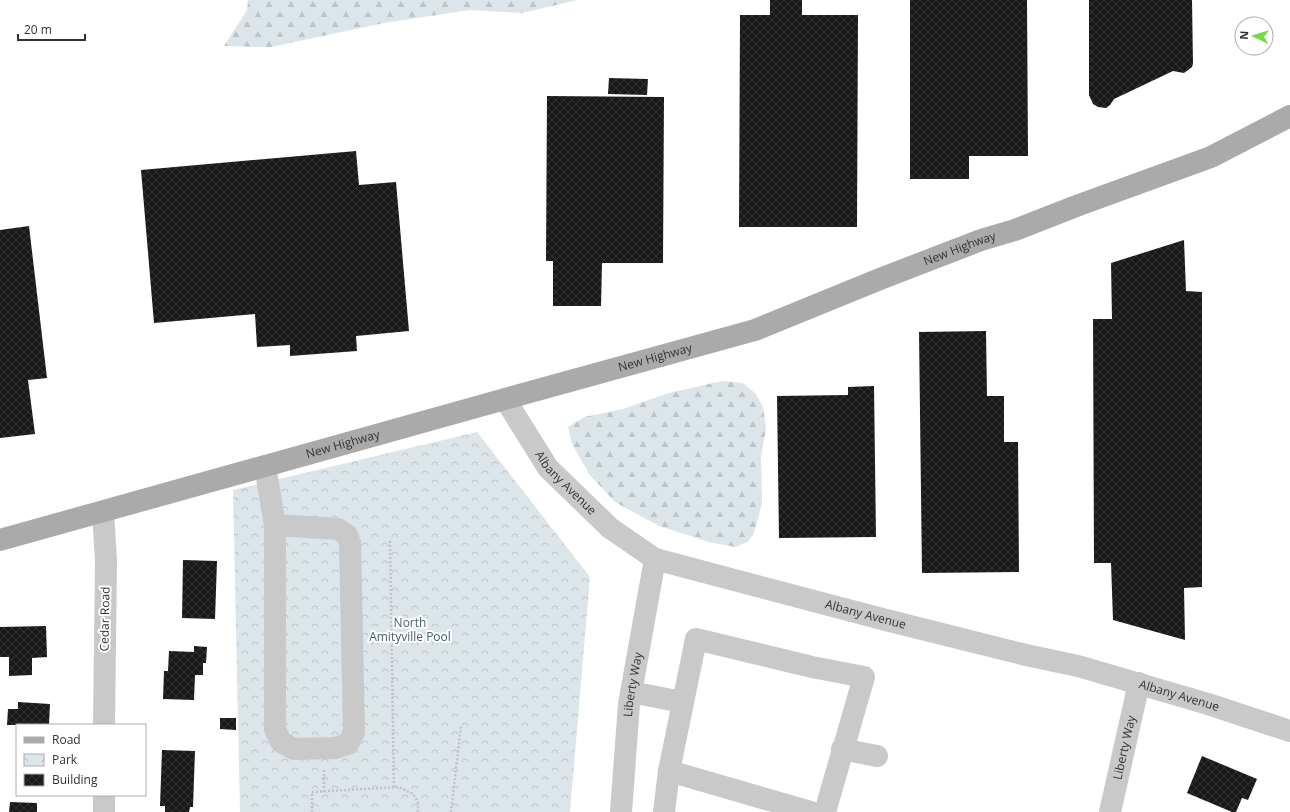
<svg xmlns="http://www.w3.org/2000/svg" width="1290" height="812" font-family="'Open Sans',sans-serif">
  <style>
    .forest { fill: url(#forest-firs) }
    .park { fill: url(#park-crowns) }
    .building { fill: url(#building-cross-hatch) }
    .lines { fill: none; stroke-linecap: round; stroke-linejoin: round }
    .path { stroke: #c2c2c2; stroke-width: 2.5; stroke-dasharray: 2 2; stroke-linecap: butt }
    .minor { stroke: #c9c9c9; stroke-width: 22 }
    .major { stroke: #aaa; stroke-width: 22 }
    .labels { text-anchor: middle; stroke-width: 4; stroke-linejoin: round; paint-order: stroke }
    .street-label { font-size: 12px; fill: #323232; stroke: #fff }
    .park-label { font-size: 12px; fill: #415f6c; stroke: #fff }
  </style>
  <defs>
    <pattern id="forest-firs" width="22" height="20" patternUnits="userSpaceOnUse"><rect width="22" height="20" fill="#dce5e9"/><path d="M5 1l3.5 6h-7zM16 11l3.5 6h-7z" fill="#bdc5c8"/></pattern>
    <pattern id="park-crowns" width="20" height="18" patternUnits="userSpaceOnUse"><rect width="20" height="18" fill="#dce5e9"/><path d="M2 6a3 3 0 1 1 6 0M12 15a3 3 0 1 1 6 0" fill="none" stroke="#bdc5c8"/></pattern>
    <pattern id="building-cross-hatch" width="8" height="8" patternUnits="userSpaceOnUse"><rect width="8" height="8" fill="#191919"/><path d="M0 0l8 8M0 8l8-8" fill="none" stroke="#323232"/></pattern>
  </defs>
  <rect width="100%" height="100%" fill="#fff"/>
  <!-- forest -->
  <path class="forest" d="M248,0H578L522,13L470,10L384,23L271,47L224,46L247,10Z
    M722,381L743,383L756,394L763,407L766,428L761,458L762,504L754,533L748,542L735,547L709,542L659,526L615,502L590,475L572,444L568,427L584,417L623,409L669,393Z"/>
  <!-- park -->
  <path class="park" d="M477,432L590,577L570,812H240L233,490Z"/>
  <!-- building -->
  <path class="building" d="M770,0H802V15H858L857,227H739L740,15H770Z
    M910,0H1027L1028,156H969V179H910Z
    M1089,0H1192L1193,64L1192,67L1184,73L1173,71L1114,99L1110,105L1106,108L1098,107L1093,104L1089,95Z
    M609,78L648,79L647,95L608,94Z
    M547,96L664,97L663,263H602L601,306H553V261H546Z
    M356,151L359,185L396,182L409,331L356,336L357,351L290,356V345L257,347L255,314L154,323L141,170Z
    M29,226L47,378L28,380L35,434L0,438V230Z
    M1184,240L1186,291L1202,292V587L1184,588L1185,640L1113,620L1111,563H1094L1093,319H1112L1111,263Z
    M986,331L987,396H1004V442H1018L1019,572L922,573L919,332Z
    M874,386L876,537L779,538L777,396L848,395V387Z
    M183,560L217,561L215,619L182,618Z
    M46,626L47,657L32,658V675L9,676V657H0V627Z
    M194,646L207,647L206,663H203V675H195L194,700L163,699L164,671H168L169,651L194,652Z
    M18,702L50,704L49,725H7L8,709H18Z
    M220,718H236V730L220,729Z
    M162,750L195,751L193,807H190L189,812H165V806H160Z
    M1202,756L1257,779L1248,800L1242,798L1236,812H1232L1187,793Z
    M10,802L37,803V812H9Z"/>
  <g class="lines">
    <!-- path -->
    <path class="path" d="M390,541L394,788
      M324,770V792
      M312,812V792L399,787L413,794L418,802V812
      M451,812L461,727"/>
    <!-- minor -->
    <g class="minor">
      <path id="s1" d="M505,399L548,468L610,528L655,559L886,620L1026,655L1078,666L1208,704L1290,731"/>
      <path d="M265,466L275,525V729L281,742L294,749L335,748L348,744L354,732L350,543L347,535L338,529L275,525"/>
      <path d="M103,512L106,561L104,725"/>
      <path d="M631,692L682,702"/>
      <path d="M842,749L877,756"/>
      <path d="M669,771L811,812"/>
      <path d="M104,812V795"/>
      <path id="s2" d="M621,812L629,704L655,559"/>
      <path d="M664,812L669,771L696,639L812,667L864,677L825,812"/>
      <path id="s3" d="M1110,812L1139,683"/>
    </g>
    <!-- major -->
    <path class="major" id="s4" d="M0,540L505,399L755,330L880,279L981,240L1015,230L1079,205L1211,157L1290,116"/>
  </g>
  <g class="labels">
    <!-- street labels -->
    <g class="street-label">
      <text dy="4" stroke="none"><textPath href="#s4" startOffset="1004">New Highway</textPath></text>
      <text dy="4" stroke="none"><textPath href="#s4" startOffset="680">New Highway</textPath></text>
      <text dy="4" stroke="none"><textPath href="#s4" startOffset="356">New Highway</textPath></text>
      <text dy="4" stroke="none"><textPath href="#s1" startOffset="104">Albany Avenue</textPath></text>
      <text dy="4" stroke="none"><textPath href="#s1" startOffset="440">Albany Avenue</textPath></text>
      <text transform="translate(105 619) rotate(-89)" y="4">Cedar Road</text>
      <text dy="4" stroke="none"><textPath href="#s2" startOffset="128">Liberty Way</textPath></text>
      <text dy="4" stroke="none"><textPath href="#s1" startOffset="764">Albany Avenue</textPath></text>
      <text dy="4" stroke="none"><textPath href="#s3" startOffset="66">Liberty Way</textPath></text>
    </g>
    <!-- park labels -->
    <g class="park-label">
      <text x="410" y="627">North<tspan x="410" dy="14">Amityville Pool</tspan></text>
    </g>
  </g>
  <!-- legend -->
  <rect x="16" y="724" width="130" height="72" fill="#ffffff" stroke="#adadad"/>
  <rect x="24" y="737" width="20" height="6" fill="#aaaaaa" stroke="#adadad"/>
  <text x="52" y="744" font-size="12" fill="#323232">Road</text>
  <rect x="24" y="754" width="20" height="12" fill="url(#park-crowns)" stroke="#adadad"/>
  <text x="52" y="764" font-size="12" fill="#323232">Park</text>
  <rect x="24" y="774" width="20" height="12" fill="url(#building-cross-hatch)" stroke="#adadad"/>
  <text x="52" y="784" font-size="12" fill="#323232">Building</text>
  <!-- north arrow -->
  <g transform="translate(1254 36) rotate(274)"><circle r="19" fill="#ffffff" stroke="#adadad"/>
  <path d="M0-3L7 15L0 10L-7 15Z" fill="#70db43"/>
  <text y="-6" font-size="11" font-weight="bold" text-anchor="middle" fill="#323232">N</text>
  </g>
  <!-- scale -->
  <path d="M18 34v6h67v-6" fill="none" stroke="#323232" stroke-width="2"/>
  <text x="24" y="34" font-size="12" fill="#323232" stroke="#ffffff" stroke-width="3" paint-order="stroke">20 m</text>
</svg>
